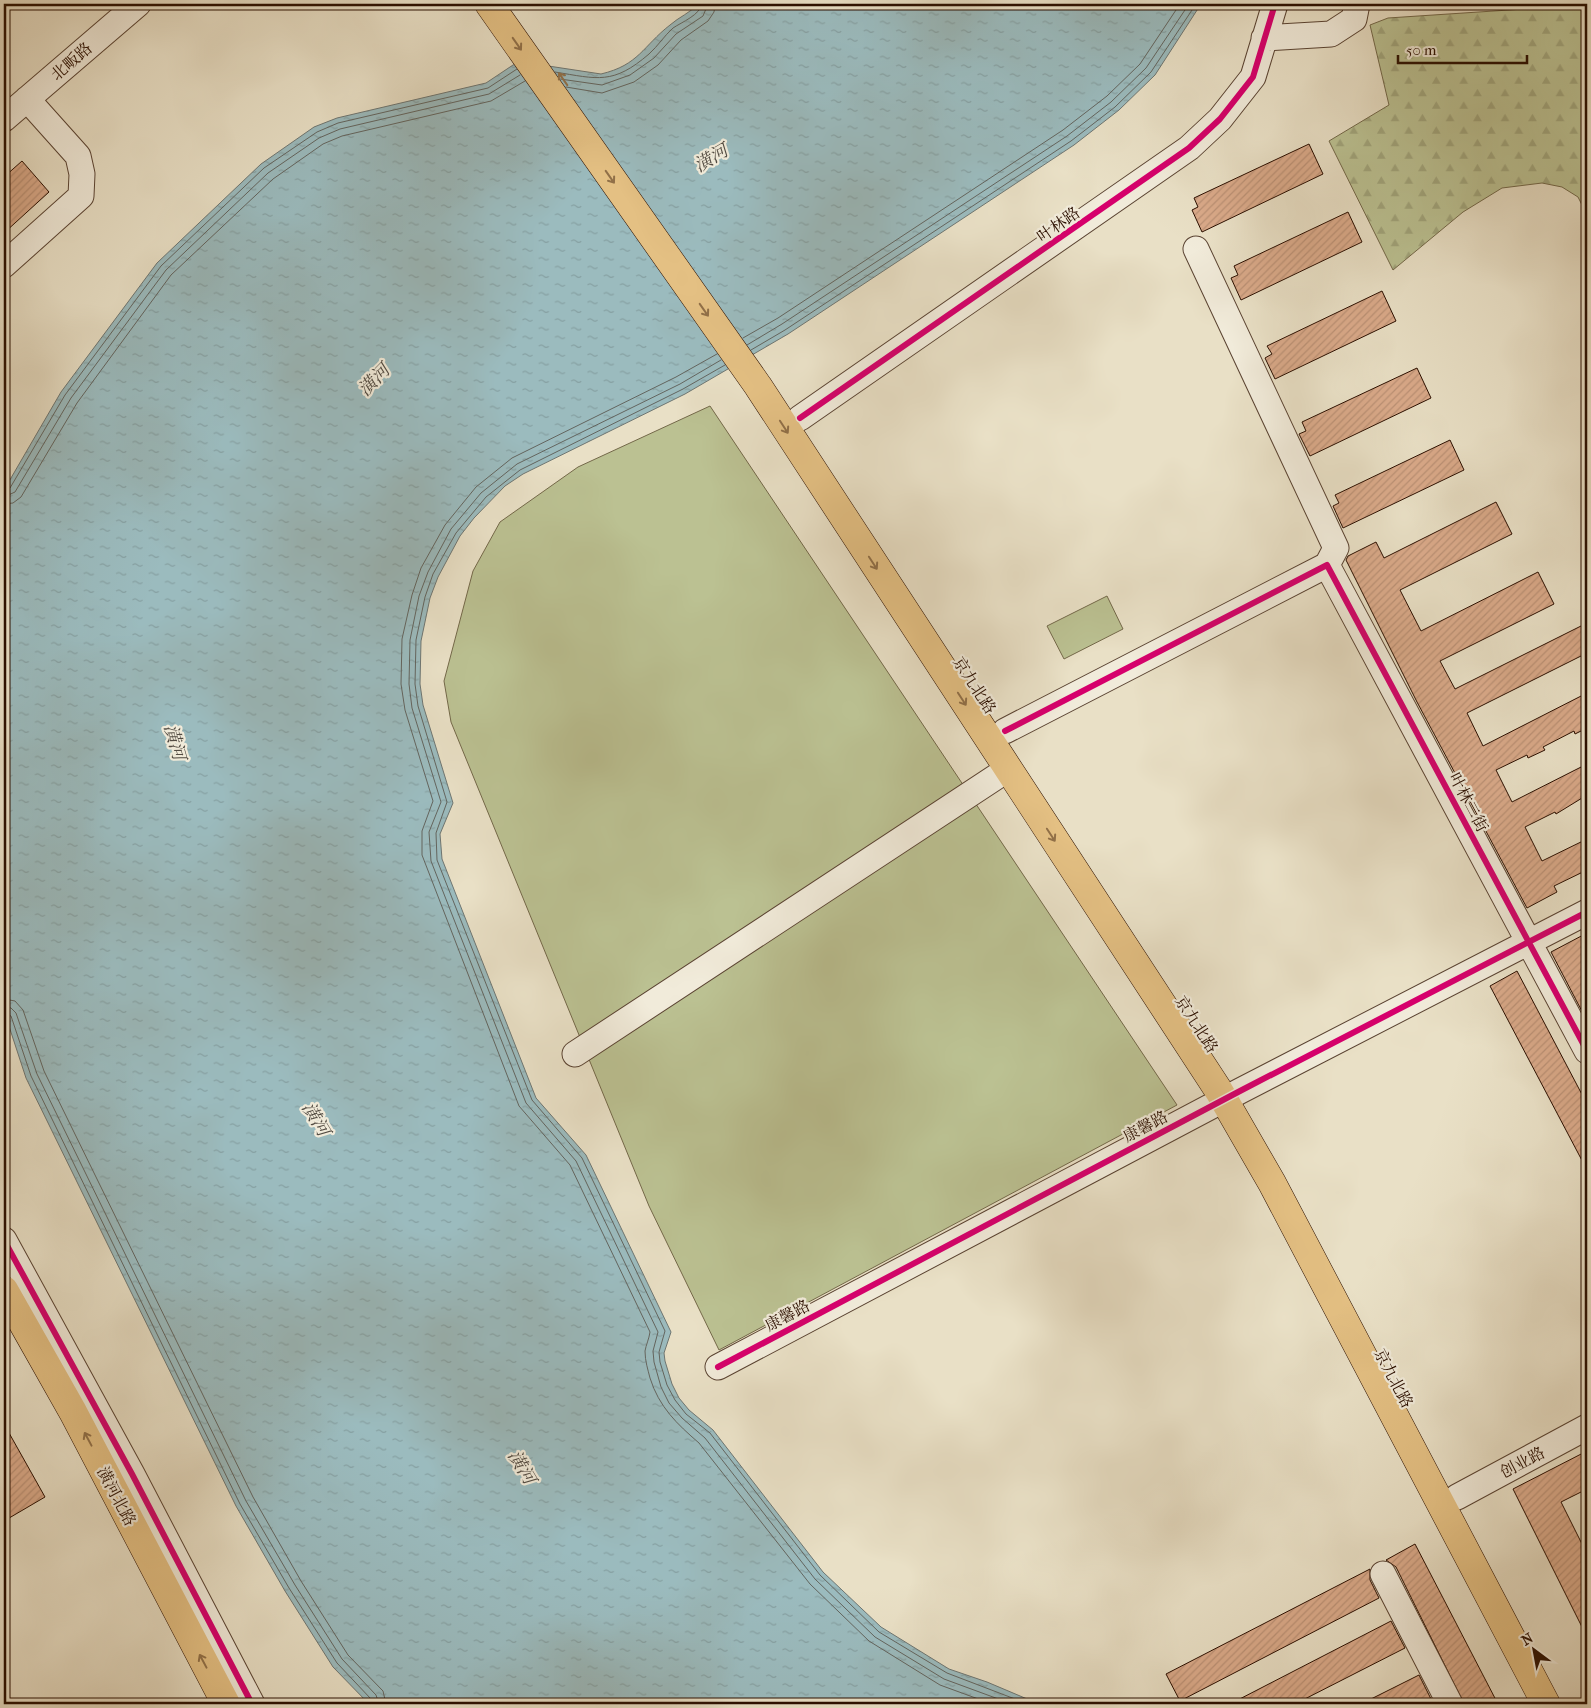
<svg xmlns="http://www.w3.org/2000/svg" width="1591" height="1708" font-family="'IM FELL French Canon','Noto Serif SC',serif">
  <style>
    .grass { fill: #bbc192; stroke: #736849 }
    .forest { fill: url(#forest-firs); stroke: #736849 }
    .water { fill: url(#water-ripples); stroke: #6e7672 }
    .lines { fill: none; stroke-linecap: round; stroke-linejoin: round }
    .shore { stroke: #63655f; stroke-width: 1 }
    .building { fill: url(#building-hatch); stroke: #2b0f00 }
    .minor-casing { stroke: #5a4332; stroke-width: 27 }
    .major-casing { stroke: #2b0f00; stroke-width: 29 }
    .minor { stroke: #f1ebda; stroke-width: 25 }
    .major { stroke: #e4c083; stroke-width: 28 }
    .cycleway-casing { stroke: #f1ebda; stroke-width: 9 }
    .cycleway { stroke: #d6006c; stroke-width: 6 }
    .oneway { stroke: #917048 }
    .labels { text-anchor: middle; stroke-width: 4.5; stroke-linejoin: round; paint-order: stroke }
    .street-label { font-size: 16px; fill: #2b0f00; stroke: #f1ebda }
    .water-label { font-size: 18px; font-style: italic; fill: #524b42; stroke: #f1ebda }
  </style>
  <defs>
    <pattern id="forest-firs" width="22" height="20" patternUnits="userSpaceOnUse" patternTransform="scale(1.25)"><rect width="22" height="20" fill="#bbc192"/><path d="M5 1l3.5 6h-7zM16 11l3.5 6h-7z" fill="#a1a57c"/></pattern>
    <pattern id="water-ripples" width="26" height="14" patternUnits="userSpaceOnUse" patternTransform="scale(1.25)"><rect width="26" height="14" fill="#9bbbbe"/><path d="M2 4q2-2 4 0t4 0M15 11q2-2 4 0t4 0" fill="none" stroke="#86a0a2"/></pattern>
    <pattern id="building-hatch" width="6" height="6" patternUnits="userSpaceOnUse" patternTransform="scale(1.25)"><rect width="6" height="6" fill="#daaa8a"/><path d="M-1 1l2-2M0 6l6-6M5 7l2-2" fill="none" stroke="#bb9175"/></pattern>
  </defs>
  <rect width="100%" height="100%" fill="#e9e0c6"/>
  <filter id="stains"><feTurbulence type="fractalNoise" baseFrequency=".004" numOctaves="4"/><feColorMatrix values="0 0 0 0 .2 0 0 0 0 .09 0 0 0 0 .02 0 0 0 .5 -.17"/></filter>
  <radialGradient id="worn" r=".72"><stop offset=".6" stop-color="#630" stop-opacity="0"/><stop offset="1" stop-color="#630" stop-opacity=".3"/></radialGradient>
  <!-- grass -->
  <path class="grass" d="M710,406L1177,1105L719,1350L649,1206L451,722L444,681L473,571L500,522L578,467Z
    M1107,596L1123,629L1064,659L1047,626Z"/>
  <!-- forest -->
  <path class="forest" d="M1527,4H1587V215L1578,197L1562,187L1542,183L1502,188L1463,212L1393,270L1329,141L1389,105L1370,25L1388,18L1524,9Z"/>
  <!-- water -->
  <path class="water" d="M698,4H1201L1155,75L1119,110L1074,145L788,334L685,394L523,474L505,486L474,518L460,536L438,577L430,598L421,641L420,684L423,705L453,803L440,834L442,859L536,1098L586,1155L671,1332L664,1353L665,1361L672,1384L679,1398L689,1410L713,1430L823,1572L881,1627L949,1669L987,1682L1039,1704H369L333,1667L285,1591L236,1506L26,1078L4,1011V490L61,392L157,263L261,164L314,127L337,118L486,83L513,65L522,62L601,74C639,65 643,46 670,25C679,17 690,13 698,4Z"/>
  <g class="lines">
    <!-- shore -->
    <path class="shore" d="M555,72C598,79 613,85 649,54C658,46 664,36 673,28C682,22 700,15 702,4
      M560,79L602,85L630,75L654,58L676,34L703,16L708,4
      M566,87L602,93L634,82L658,65L681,40L708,21L714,12L715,4
      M743,338L778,318L1063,130L1107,96L1140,64L1180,4
      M747,345L782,324L1067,136L1111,102L1146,68L1189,4
      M751,350L785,330L1071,141L1115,107L1151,72L1196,4
      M717,354L676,377L512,458L476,487L445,525L421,568L412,595L402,639L401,684L405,710L433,801L422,831V855L519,1106L570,1165L650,1332C649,1339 646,1345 645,1351C645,1361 648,1370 650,1378C659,1407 677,1424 699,1443L810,1584L869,1641L940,1685L992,1704
      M721,360L680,384L517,464L481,493L451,529L428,572L419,596L410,640L409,684L412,708L441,802L429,832L431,861L526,1103L576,1161L658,1332L653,1351L654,1362L661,1387L669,1403L682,1418L705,1438L815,1579L875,1637L944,1679L1012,1704
      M725,365L683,389L520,470L486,497L456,533L433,574L425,597L416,640L415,684L418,706L447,802L436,833L437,860L532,1100L582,1158L665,1331L659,1352L660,1362L667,1385L675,1400L686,1414L710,1433L820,1575L879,1632L947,1673L1028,1704
      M4,491L10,488L65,395L161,266L264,168L317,132L338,123L488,88L517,69
      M4,497L15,492L71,398L166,270L268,173L319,138L340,129L489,94L520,75
      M4,504L13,503L21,497L77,403L171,275L273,179L323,144L342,136L491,101L525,81
      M4,999L15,1001L23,1010L44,1071L253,1497L301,1581L348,1655L383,1691L386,1704
      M4,1006L11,1008L16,1013L37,1074L246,1501L295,1585L342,1659L376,1695L379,1704
      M4,1013L11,1016L31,1076L240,1504L289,1588L337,1663L371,1699L373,1704"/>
  </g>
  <!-- building -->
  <path class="building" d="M1309,144L1323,174L1202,232L1192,210L1198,207L1194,198Z
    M22,161L49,192L4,233V177Z
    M1348,212L1362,242L1241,300L1231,278L1238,275L1234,266Z
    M1382,291L1396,321L1275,379L1265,358L1272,354L1267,346Z
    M1417,368L1431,398L1310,456L1299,434L1306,431L1302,422Z
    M1450,440L1464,470L1343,528L1333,506L1339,503L1335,495Z
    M1496,502L1512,534L1400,590L1421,631L1538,572L1554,604L1440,661L1455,689L1587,623V653L1467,713L1483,746L1587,693V728L1575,734L1574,731L1543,747L1545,750L1528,758L1527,755L1496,770L1512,802L1587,764V795L1556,814L1555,812L1525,827L1542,861L1587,839V870L1554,886L1557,892L1527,908L1417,702L1346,560L1348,556L1376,542L1384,558Z
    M1587,933V1021L1551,952Z
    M1517,971L1587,1104V1170L1490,986Z
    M4,1424L45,1497L4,1521Z
    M1587,1451V1489L1561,1502L1587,1554V1637L1513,1489Z
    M1415,1544L1498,1704H1464L1396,1567L1386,1560Z
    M1370,1569V1580L1379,1598L1180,1701L1166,1674Z
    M1391,1621L1405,1648L1295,1704H1230Z
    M1419,1675L1432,1701L1426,1704H1361Z"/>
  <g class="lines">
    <defs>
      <path id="minor" d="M1264,38L1331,34L1354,19L1357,4
        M4,119L138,4
        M4,265L81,196L82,174L78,156L27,99
        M800,418L1189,148L1220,119L1253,77L1275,4
        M1327,565L1587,1051
        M1005,731L1327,565L1336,548L1196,249
        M575,1054L1008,769
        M4,1240L132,1474L252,1704
        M718,1367L1240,1091L1587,912
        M1457,1497L1587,1427
        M1383,1574L1450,1704"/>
      <path id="major" d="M489,4L758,386L1219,1091L1272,1183L1546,1704
        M4,1290L73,1412L226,1704"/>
    </defs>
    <!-- minor casing -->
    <use href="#minor" class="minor-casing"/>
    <!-- major casing -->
    <use href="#major" class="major-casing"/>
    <!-- minor -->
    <use href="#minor" class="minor"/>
    <!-- major -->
    <use href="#major" class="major"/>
    <defs>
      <path id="cycleway" d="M800,418L1189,148L1220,119L1253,77L1275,4
        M1005,731L1327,565L1587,1051
        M4,1240L132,1474L252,1704
        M718,1367L1240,1091L1587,912"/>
    </defs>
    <!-- cycleway casing -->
    <use href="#cycleway" class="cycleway-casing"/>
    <!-- cycleway -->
    <use href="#cycleway" class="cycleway"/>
  </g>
  <!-- one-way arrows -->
  <defs><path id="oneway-shaft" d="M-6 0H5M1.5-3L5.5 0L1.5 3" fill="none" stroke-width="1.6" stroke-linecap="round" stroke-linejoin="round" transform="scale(1.25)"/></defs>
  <g class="oneway">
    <use href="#oneway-shaft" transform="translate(517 44) rotate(55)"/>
    <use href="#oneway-shaft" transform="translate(563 79) rotate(-125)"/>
    <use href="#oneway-shaft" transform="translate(610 177) rotate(55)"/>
    <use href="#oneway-shaft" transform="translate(704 310) rotate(55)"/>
    <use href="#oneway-shaft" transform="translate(784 427) rotate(57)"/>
    <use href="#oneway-shaft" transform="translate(873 563) rotate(57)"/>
    <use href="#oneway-shaft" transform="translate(962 699) rotate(57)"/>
    <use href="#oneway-shaft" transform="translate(1051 835) rotate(57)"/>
    <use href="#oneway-shaft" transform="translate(88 1439) rotate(-118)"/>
    <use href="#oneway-shaft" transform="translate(203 1661) rotate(-118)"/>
  </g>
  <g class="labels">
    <!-- street labels -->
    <g class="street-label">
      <text transform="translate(71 61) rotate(-41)" y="6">北畈路</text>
      <text transform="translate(1058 224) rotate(-35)" y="6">叶林路</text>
      <text transform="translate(975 685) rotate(57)" y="6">京九北路</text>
      <text transform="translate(1469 802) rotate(62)" y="6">叶林二街</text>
      <text transform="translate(1197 1024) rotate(57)" y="6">京九北路</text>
      <text transform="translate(1145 1126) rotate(-28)" y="6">康馨路</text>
      <text transform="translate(787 1315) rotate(-28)" y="6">康馨路</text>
      <text transform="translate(1394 1378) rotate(62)" y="6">京九北路</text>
      <text transform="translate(1522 1462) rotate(-28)" y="6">创业路</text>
      <text transform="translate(117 1496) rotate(62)" y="6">潢河北路</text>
    </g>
    <!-- water labels -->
    <g class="water-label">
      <text transform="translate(711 158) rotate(-31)" y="6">潢河</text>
      <text transform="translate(374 380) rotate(-46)" y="6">潢河</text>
      <text transform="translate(175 742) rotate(74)" y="6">潢河</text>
      <text transform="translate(316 1119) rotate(59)" y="6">潢河</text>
      <text transform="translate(522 1467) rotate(59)" y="6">潢河</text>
    </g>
  </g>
  <!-- margin -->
  <rect width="1591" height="1708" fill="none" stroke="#e9e0c6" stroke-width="20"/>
  <rect x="5" y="5" width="1581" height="1698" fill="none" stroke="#2b0f00" stroke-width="2.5"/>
  <rect x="10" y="10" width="1571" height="1688" fill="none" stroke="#2b0f00"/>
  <!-- north arrow -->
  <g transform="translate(1534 1650) rotate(328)" stroke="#f1ebda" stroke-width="4" paint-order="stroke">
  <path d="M0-4L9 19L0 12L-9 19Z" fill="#2b0f00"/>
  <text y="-8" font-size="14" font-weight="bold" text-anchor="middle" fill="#2b0f00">N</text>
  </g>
  <!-- scale -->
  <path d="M1398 55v8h129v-8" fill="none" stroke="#2b0f00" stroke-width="2.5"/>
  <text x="1406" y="55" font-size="15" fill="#2b0f00" stroke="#f1ebda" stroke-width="4" paint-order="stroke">50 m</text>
  <rect width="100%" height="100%" filter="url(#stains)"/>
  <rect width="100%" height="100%" fill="url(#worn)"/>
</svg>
